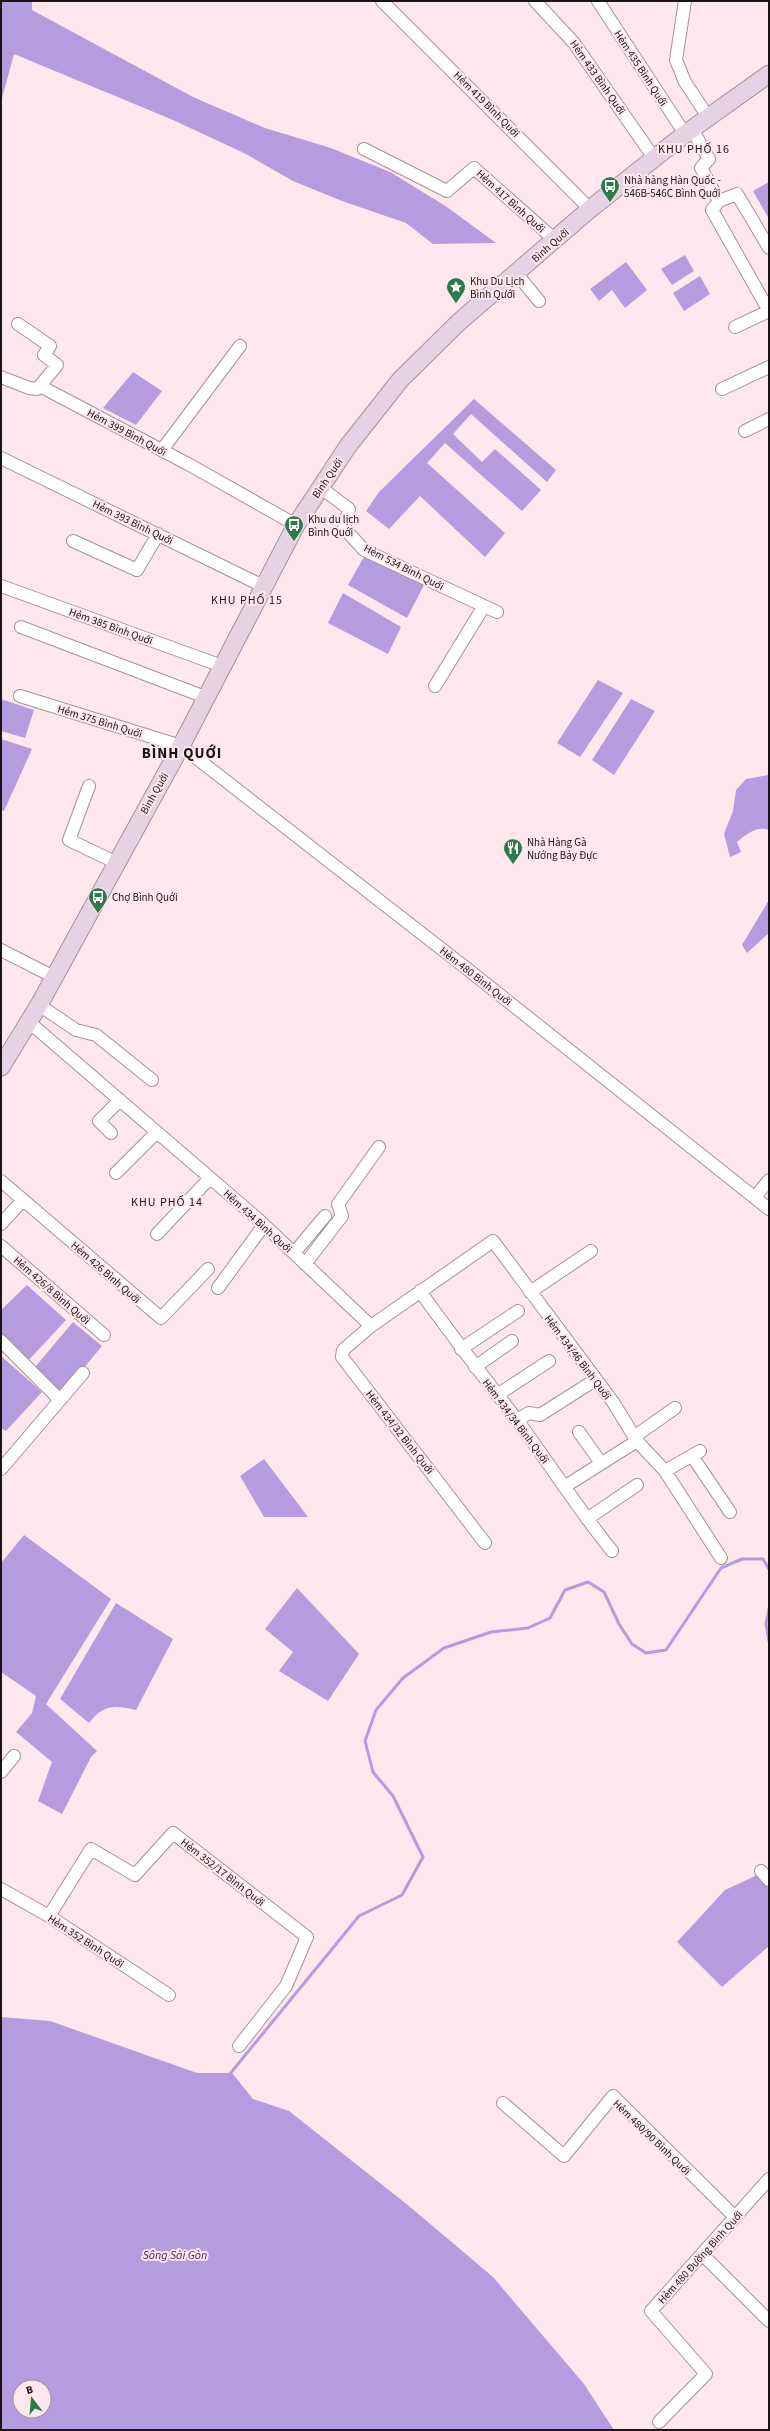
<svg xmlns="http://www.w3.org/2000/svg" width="770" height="2431" font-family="'Source Sans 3',sans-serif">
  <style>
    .water { fill: #b69bde; fill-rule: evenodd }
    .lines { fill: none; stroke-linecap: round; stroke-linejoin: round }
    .stream { stroke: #b69bde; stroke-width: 3 }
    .street-casing { stroke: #a59296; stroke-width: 14 }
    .secondary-casing { stroke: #a59296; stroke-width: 19 }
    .street { stroke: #fff; stroke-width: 12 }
    .secondary { stroke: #e7d2e4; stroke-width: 17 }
    .labels { text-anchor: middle; stroke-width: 4; stroke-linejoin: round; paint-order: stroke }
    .street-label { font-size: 11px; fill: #1b1416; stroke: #fee8ed }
    .poi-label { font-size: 11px; fill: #1b1416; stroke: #fee8ed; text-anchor: start }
    .neighbourhood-label { font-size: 12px; letter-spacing: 1px; fill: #1b1416; stroke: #fee8ed }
    .water-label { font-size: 12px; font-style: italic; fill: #431d6a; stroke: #fee8ed }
    .district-label { font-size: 15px; font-weight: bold; letter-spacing: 1px; fill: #1b1416; stroke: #fee8ed }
  </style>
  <rect width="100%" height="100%" fill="#fee8ed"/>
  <!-- water -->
  <path class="water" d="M1,1H32V10L193,97L265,128L331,148L390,172L447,207L496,243L433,244L406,223L342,201L293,181L244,153L173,120L14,54L1,102Z
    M769,182V219L753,191Z
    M685,255L694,271L672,285L661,269Z
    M626,262L647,290L625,308L612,290L599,301L590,289Z
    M700,276L710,294L684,311L673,293Z
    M133,372L162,391L136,425L103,408Z
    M474,399L556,470L547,482L471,414L453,434L482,462L495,449L541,490L522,511L445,443L427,463L505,533L485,557L420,496L389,529L366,511L379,492Z
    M365,555L424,585L407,618L348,585Z
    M343,593L401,627L388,654L328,623Z
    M598,680L623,693L580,757L557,743Z
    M1,699L34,710L25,738L1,731Z
    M631,699L655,711L614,775L592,760Z
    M1,739L32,749L4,811L1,810Z
    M769,775V830C757,825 745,835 737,842L741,852L730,857L724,834L733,811L736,790L746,779Z
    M769,900V933L747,953L742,945Z
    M27,1285L66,1320L27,1362L1,1336V1310Z
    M73,1322L102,1346L62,1394L35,1367Z
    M1,1356L42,1392L6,1431L1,1428Z
    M264,1459L308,1517H264L240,1476Z
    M24,1535L111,1599L46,1704L97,1751L91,1757L62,1814L38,1801L52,1762L16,1732L32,1713L36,1696L1,1672V1563Z
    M297,1588L359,1654L328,1701L279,1671L293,1652L265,1629Z
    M116,1603L173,1639L136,1710C115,1705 103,1704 89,1723L60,1699Z
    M757,1875L769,1888V1946L722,1987L677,1942L725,1890Z
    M1,2017L50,2021L197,2073H232L253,2099L289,2111L409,2206L493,2277L584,2384L614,2430H1ZM20,2387H44V2411H20Z"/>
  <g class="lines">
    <!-- stream -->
    <path class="stream" d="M769,1609L766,1624L769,1641
      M229,2075L359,1916L402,1895L423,1857L393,1796L373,1772L365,1741L376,1710L403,1678L444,1648L491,1632L528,1628L550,1618L565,1590L588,1582L604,1592L619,1624L632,1644L646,1653L666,1650L721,1568L742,1559H763L769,1569"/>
    <defs>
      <path id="street" d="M382,1L590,209
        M535,1L574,43L654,158
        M598,1L685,134
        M685,1L676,60L685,82L708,117
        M692,129L709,159L701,168L719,201L737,194L769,248
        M364,149L447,191L474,168L555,240
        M719,201L712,210L769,311
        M516,273L539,301
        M18,324L50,346L44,355L57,365L40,386L188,464L296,525
        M735,327L769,311
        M1,377L29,388L37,389L40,386
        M722,389L769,367
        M745,431L769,419
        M162,450L240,346
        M1,458L265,587
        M320,487L349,509L344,528L364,550L497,612
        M73,541L137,570L158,534
        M1,586L222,666
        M21,627L205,697
        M435,686L484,606
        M20,696L181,746L466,968L769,1209
        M89,786L69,840L115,862
        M1,950L54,977
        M39,1005L76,1030L96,1035L152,1080
        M29,1022L259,1220L371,1326L493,1241L613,1402L637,1441L665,1471L721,1558
        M111,1133L99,1121L120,1100
        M116,1173L157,1132
        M1,1181L161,1318L208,1269
        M755,1197L769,1180
        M1,1224L23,1200
        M157,1234L210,1178
        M1,1246L104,1335
        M294,1253L325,1216
        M305,1264L342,1216L338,1204L379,1147
        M218,1288L264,1225
        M420,1291C451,1335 484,1377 517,1420C549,1463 578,1509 612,1551
        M530,1292L591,1251
        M371,1326L343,1350L342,1357L485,1543
        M1,1341L60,1400L1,1469
        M461,1349L518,1311
        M475,1367L512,1341
        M497,1395L549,1361
        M60,1400L83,1373
        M517,1420L529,1413L540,1415L595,1380
        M579,1432L601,1463
        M634,1437L675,1408
        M692,1456L730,1512
        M665,1471L700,1451
        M564,1487L637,1441
        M587,1519L637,1485
        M1,1772L14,1756
        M761,1871L769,1880
        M1,1889L49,1916L169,1995
        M49,1916L91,1849L135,1875L173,1833L307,1937L286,1986L239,2046
        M503,2103L564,2156L613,2096L735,2217
        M702,2254L769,2321
        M659,2422L706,2374L651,2311L769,2179"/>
      <path id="secondary" d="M1,1067L39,1005L181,746L296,525L348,446L401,379L459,322L590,209L685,134L769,74"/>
    </defs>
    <!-- street casing -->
    <use href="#street" class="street-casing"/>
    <!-- secondary casing -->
    <use href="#secondary" class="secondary-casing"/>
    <!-- street -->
    <use href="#street" class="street"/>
    <!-- secondary -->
    <use href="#secondary" class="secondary"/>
  </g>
  <!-- icons -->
  <defs>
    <symbol id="bus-pin" viewBox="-11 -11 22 30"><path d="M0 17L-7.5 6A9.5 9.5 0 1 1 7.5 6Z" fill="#2d7b4b" stroke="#fee8ed"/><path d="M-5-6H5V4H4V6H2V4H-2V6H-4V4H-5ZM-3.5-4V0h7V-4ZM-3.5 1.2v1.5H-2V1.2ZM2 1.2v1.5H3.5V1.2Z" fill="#fff"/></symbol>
    <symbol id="sight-pin" viewBox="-11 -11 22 30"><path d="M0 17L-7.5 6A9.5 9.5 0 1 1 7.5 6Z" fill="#2d7b4b" stroke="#fee8ed"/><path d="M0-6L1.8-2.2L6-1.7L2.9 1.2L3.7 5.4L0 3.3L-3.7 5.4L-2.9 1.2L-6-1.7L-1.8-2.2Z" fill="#fff"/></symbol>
    <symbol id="restaurant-pin" viewBox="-11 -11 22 30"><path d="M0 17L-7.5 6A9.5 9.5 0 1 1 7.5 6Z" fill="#2d7b4b" stroke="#fee8ed"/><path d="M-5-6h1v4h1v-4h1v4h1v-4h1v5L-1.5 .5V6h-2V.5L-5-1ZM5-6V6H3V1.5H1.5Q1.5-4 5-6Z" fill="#fff"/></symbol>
  </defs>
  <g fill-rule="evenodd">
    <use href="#bus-pin" x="599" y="175" width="22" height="30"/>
    <use href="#sight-pin" x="445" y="276" width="22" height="30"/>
    <use href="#bus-pin" x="283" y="514" width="22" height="30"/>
    <use href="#restaurant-pin" x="502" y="837" width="22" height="30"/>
    <use href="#bus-pin" x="87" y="886" width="22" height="30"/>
  </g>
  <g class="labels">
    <!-- street labels -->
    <g class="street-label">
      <text transform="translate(641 68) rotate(57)" y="4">Hẻm 435 Bình Quới</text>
      <text transform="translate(598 77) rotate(55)" y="4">Hẻm 433 Bình Quới</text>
      <text transform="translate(487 104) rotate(45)" y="4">Hẻm 419 Bình Quới</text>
      <text transform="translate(511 201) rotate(42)" y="4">Hẻm 417 Bình Quới</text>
      <text transform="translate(550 245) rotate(-41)" y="4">Bình Quới</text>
      <text transform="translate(127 432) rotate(28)" y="4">Hẻm 399 Bình Quới</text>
      <text transform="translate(327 478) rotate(-56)" y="4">Bình Quới</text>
      <text transform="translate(133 522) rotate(26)" y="4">Hẻm 393 Bình Quới</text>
      <text transform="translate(404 567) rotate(27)" y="4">Hẻm 534 Bình Quới</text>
      <text transform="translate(111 626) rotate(20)" y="4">Hẻm 385 Bình Quới</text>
      <text transform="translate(100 721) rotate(17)" y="4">Hẻm 375 Bình Quới</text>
      <text transform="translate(154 793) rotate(-60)" y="4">Bình Quới</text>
      <text transform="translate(476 976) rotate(38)" y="4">Hẻm 480 Bình Quới</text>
      <text transform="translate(258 1221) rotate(42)" y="4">Hẻm 434 Bình Quới</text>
      <text transform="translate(106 1272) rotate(41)" y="4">Hẻm 426 Bình Quới</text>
      <text transform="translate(52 1290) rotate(41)" y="4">Hẻm 426/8 Bình Quới</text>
      <text transform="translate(578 1357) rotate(53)" y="4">Hẻm 434/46 Bình Quới</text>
      <text transform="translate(516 1421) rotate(53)" y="4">Hẻm 434/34 Bình Quới</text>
      <text transform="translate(400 1432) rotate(52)" y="4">Hẻm 434/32 Bình Quới</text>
      <text transform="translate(223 1872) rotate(38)" y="4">Hẻm 352/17 Bình Quới</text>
      <text transform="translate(86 1941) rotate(33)" y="4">Hẻm 352 Bình Quới</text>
      <text transform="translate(652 2137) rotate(44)" y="4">Hẻm 480/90 Bình Quới</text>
      <text transform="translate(700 2257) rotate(-48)" y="4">Hẻm 480 Đường Bình Quới</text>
    </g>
    <!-- poi labels -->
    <g class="poi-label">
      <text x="624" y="184">Nhà hàng Hàn Quốc -<tspan x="624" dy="13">546B-546C Bình Quới</tspan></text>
      <text x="470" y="285">Khu Du Lịch<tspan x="470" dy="13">Bình Qưới</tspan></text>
      <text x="308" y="523">Khu du lịch<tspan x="308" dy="13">Bình Quới</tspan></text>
      <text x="527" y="846">Nhà Hàng Gà<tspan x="527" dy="13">Nướng Bảy Đực</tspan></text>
      <text x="112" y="901">Chợ Bình Quới</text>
    </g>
    <!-- neighbourhood labels -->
    <g class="neighbourhood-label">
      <text x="694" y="153">KHU PHỐ 16</text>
      <text x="247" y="604">KHU PHỐ 15</text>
      <text x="167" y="1206">KHU PHỐ 14</text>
    </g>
    <!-- water labels -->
    <g class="water-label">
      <text x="175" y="2259">Sông Sài Gòn</text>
    </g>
    <!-- district labels -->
    <g class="district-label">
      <text x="182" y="758">BÌNH QUỚI</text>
    </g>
  </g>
  <!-- border -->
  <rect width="770" height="2431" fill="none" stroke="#1b1416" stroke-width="4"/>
  <!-- north arrow -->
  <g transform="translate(32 2399) rotate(344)"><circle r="19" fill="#fee8ed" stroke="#a39397"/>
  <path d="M0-3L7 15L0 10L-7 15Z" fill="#2d7b4b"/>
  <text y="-6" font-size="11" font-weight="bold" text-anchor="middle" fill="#1b1416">B</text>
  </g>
</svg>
